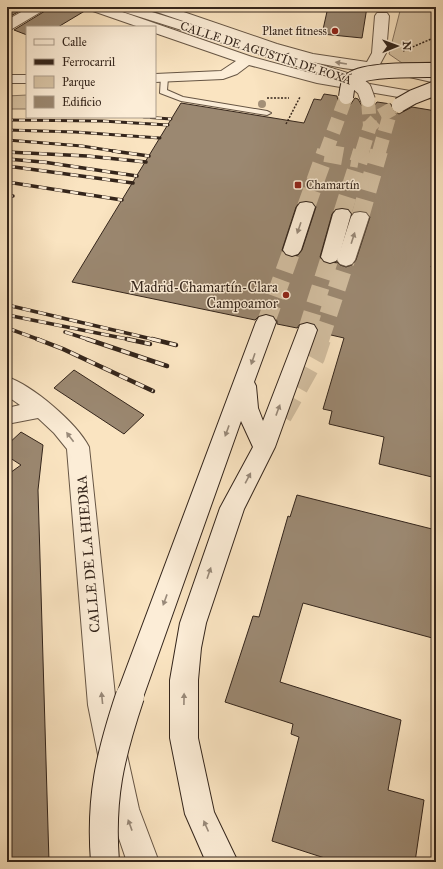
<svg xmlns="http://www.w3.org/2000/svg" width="443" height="869" font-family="'IM FELL Great Primer',serif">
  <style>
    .green { fill: #d8c4a5; stroke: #867460 }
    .building { fill: #9b8871; stroke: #34251b; fill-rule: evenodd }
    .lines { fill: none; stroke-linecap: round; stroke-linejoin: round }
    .minor-tunnel-far2 { stroke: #d2bea0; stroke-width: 14; stroke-dasharray: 14 7; stroke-linecap: butt }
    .minor-tunnel-far1 { stroke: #d2bea0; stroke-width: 18; stroke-dasharray: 18 9; stroke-linecap: butt }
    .minor-tunnel { stroke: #d2bea0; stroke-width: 22; stroke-dasharray: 22 11; stroke-linecap: butt }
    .tertiary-tunnel-far1 { stroke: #d2bea0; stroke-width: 14; stroke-dasharray: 14 7; stroke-linecap: butt }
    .tertiary-tunnel { stroke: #d2bea0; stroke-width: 18; stroke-dasharray: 18 9; stroke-linecap: butt }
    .secondary-tunnel-far1 { stroke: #d2bea0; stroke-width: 14; stroke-dasharray: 14 7; stroke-linecap: butt }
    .secondary-tunnel { stroke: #d2bea0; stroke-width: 18; stroke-dasharray: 18 9; stroke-linecap: butt }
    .service-casing { stroke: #654; stroke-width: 2 }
    .minor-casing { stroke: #654; stroke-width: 2 }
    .tertiary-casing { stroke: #654; stroke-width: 2 }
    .secondary-casing { stroke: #34251b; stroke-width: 2 }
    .path-far1 { stroke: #34251b; stroke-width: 1.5; stroke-dasharray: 2 1.5; stroke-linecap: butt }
    .path { stroke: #34251b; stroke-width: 2; stroke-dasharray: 2.5 1.5; stroke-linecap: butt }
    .service { fill: #fcedd7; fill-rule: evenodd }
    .minor { fill: #fcedd7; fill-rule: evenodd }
    .tertiary { fill: #fcedd7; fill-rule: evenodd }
    .secondary { fill: #fcedd7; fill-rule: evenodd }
    .rail-far2-casing { stroke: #34251b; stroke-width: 3 }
    .rail-far1-casing { stroke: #34251b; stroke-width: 3.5 }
    .rail-casing { stroke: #34251b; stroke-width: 4.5 }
    .rail-far2 { stroke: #fcedd7; stroke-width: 2; stroke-dasharray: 6; stroke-linecap: butt }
    .rail-far1 { stroke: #fcedd7; stroke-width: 2.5; stroke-dasharray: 8; stroke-linecap: butt }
    .rail { stroke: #fcedd7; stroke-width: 3; stroke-dasharray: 9; stroke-linecap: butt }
    .tertiary-bridge-casing { stroke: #654; stroke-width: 16; stroke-linecap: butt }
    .secondary-bridge-far1-casing { stroke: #34251b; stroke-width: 16; stroke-linecap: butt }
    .secondary-bridge-casing { stroke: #34251b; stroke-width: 30; stroke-linecap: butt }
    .tertiary-bridge { stroke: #fcedd7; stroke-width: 14 }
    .secondary-bridge-far1 { stroke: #fcedd7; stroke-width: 14 }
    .secondary-bridge { stroke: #fcedd7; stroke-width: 28 }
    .tree { fill: #a49179 }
    .oneway { fill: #988979 }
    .poi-dot { fill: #8f2418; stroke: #fcedd7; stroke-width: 1.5 }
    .labels { text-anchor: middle; stroke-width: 3; stroke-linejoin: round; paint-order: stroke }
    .far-poi-label { font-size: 12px; fill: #34251b; stroke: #fcedd7; text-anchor: end }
    .far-street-label { font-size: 12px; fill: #34251b; stroke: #fcedd7 }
    .poi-label { font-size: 14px; fill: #34251b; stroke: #fcedd7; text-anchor: end }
    .street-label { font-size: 14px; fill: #34251b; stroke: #fcedd7 }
  </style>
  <rect width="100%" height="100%" fill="#fae4c1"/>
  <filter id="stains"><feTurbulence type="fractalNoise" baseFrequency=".005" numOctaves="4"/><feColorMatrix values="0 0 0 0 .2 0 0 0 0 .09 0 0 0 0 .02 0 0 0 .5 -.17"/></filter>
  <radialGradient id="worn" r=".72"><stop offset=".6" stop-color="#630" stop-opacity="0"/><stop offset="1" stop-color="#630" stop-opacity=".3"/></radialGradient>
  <!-- green -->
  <path class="green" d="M436,7V62L402,63L389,54L400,11L388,7Z
    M27,95V109H7V96Z"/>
  <!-- building -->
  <path class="building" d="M7,7H27L7,18Z
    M46,7H88V9L58,27H27V35L14,30L45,11Z
    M328,7H367L362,38L322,34Z
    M324,94L337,96L338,101L344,106L350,105L355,98L358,99L362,106L367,109L374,106L377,102L391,104L392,110L399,114L412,107L436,111V478L379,464L384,437L329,424L332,411L323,409L344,338L318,332V329L315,324L307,322L300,324L297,328L277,324V321L274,316L266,314L259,316L255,320L72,282L181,103L304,123L314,99L321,100ZM306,201L313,202L316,207L302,250L298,255L292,257L285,255L282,250L296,207L300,202ZM342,208L348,209L352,213L360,211L366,212L370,217L356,260L352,265L346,267L340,265L337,262L330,264L324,262L320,257L332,214L336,209Z
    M74,370L144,415L124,434L54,388Z
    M21,432L43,445L38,490L49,862H7V475L21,465L7,456V445Z
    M297,495L436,530V639L303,603L280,682L401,720L388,790L424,800L415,862H337L272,841L299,737L291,734L293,724L225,702L253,616L259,617L288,516L290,517Z"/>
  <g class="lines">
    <!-- minor-tunnel-far2 -->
    <path class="minor-tunnel-far2" d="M379,152L391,110"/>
    <!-- minor-tunnel-far1 -->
    <path class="minor-tunnel-far1" d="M360,217L379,151
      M320,340L346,260"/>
    <!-- minor-tunnel -->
    <path class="minor-tunnel" d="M281,416L314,357L320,339"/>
    <!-- tertiary-tunnel-far1 -->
    <path class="tertiary-tunnel-far1" d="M368,100L370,126"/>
    <!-- tertiary-tunnel -->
    <path class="tertiary-tunnel" d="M325,153L359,159"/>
    <!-- secondary-tunnel-far1 -->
    <path class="secondary-tunnel-far1" d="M326,152L346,97
      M362,152L370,126L380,116L399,105"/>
    <!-- secondary-tunnel -->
    <path class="secondary-tunnel" d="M306,207L326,151
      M342,214L362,151
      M266,322L292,250
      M307,330L330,257"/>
    <defs>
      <path id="service" d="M161,76H167L168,78L167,90L183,97L267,111L271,113L267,115L181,101L160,93Z"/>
      <path id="minor" d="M30,7H45L44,10L12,29L7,30V20Z
        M89,7H108L252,57L318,75L410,91L434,92L436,96L434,98L410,99L317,83L249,65L237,74L223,79L155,82V74L221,71L236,61L155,33V27H139L90,10Z
        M150,7H169L277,44L313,54L367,62L372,53L375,16L377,13H387L389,16L386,53L380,64L405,67L436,75V83L405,76L343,68L307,61L268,50L151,10Z
        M7,75H27V83H7Z
        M360,212L366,213L369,217L355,260L352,264L346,266L340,264L337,260L351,217L354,213Z
        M7,377C32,385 77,423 89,447L116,705L139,809L159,862H127L109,809L88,705L67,449L54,433L38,418L7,424V408L20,405L7,396Z"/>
      <path id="tertiary" d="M117,7H136L357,76L359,79L357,82L352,83L347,82L118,10Z"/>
      <path id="secondary" d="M306,202L312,203L315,207L301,250L298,254L292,256L286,254L283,250L297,207L300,203Z
        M342,209L348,210L351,214L339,257L336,261L330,263L324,261L321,257L333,214L336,210Z
        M266,315L273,317L276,322L254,382L256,386L258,408L263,421L300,325L307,323L314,325L317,330L275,447L244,509L206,623L201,648L198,680V738L214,812L238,862H206L185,814L170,738V680L180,623L220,508L253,447L241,421L140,706L130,710L120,706L116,696L256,322L259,317Z"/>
    </defs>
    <!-- service casing -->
    <use href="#service" class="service-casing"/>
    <!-- minor casing -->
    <use href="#minor" class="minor-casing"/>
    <!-- tertiary casing -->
    <use href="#tertiary" class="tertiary-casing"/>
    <!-- secondary casing -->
    <use href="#secondary" class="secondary-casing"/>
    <!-- path-far1 -->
    <path class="path-far1" d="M403,51L436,37
      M267,98H289
      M286,124L300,97"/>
    <!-- path -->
    <path class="path" d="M431,266L436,270"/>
    <!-- service -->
    <use href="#service" class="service"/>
    <!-- minor -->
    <use href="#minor" class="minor"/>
    <!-- tertiary -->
    <use href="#tertiary" class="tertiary"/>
    <!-- secondary -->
    <use href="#secondary" class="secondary"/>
    <defs>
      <path id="rail-far2" d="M144,117L171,119
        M7,120L102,121L168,125
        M7,130L75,132L160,138
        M7,140L82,146L120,152"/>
      <path id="rail-far1" d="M113,151L149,156
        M7,152L87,156L146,162
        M7,159L43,162L137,176
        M7,166L133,183
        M7,182L122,200
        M7,196H13
        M7,305L156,340
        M7,315L132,340
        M7,328L40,340
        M65,332L90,340"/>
      <path id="rail" d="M37,339L63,349L153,391
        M87,339L167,366
        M127,339L150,344
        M152,339L176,345"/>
    </defs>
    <!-- rail-far2 casing -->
    <use href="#rail-far2" class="rail-far2-casing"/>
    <!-- rail-far1 casing -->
    <use href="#rail-far1" class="rail-far1-casing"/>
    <!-- rail casing -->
    <use href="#rail" class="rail-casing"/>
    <!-- rail-far2 -->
    <use href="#rail-far2" class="rail-far2"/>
    <!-- rail-far1 -->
    <use href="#rail-far1" class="rail-far1"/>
    <!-- rail -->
    <use href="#rail" class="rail"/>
    <defs>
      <path id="tertiary-bridge" d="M352,79L364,89L368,100"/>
      <path id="secondary-bridge-far1" d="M346,97C347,91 347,83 352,79C365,69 418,70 436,70
        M399,105L413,97L436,88"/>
      <path id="secondary-bridge" d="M105,862C100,798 110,756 130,696"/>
    </defs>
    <!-- tertiary-bridge casing -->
    <use href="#tertiary-bridge" class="tertiary-bridge-casing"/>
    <!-- secondary-bridge-far1 casing -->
    <use href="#secondary-bridge-far1" class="secondary-bridge-far1-casing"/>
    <!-- secondary-bridge casing -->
    <use href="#secondary-bridge" class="secondary-bridge-casing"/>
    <!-- tertiary-bridge -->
    <use href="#tertiary-bridge" class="tertiary-bridge"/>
    <!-- secondary-bridge-far1 -->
    <use href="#secondary-bridge-far1" class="secondary-bridge-far1"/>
    <!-- secondary-bridge -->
    <use href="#secondary-bridge" class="secondary-bridge"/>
  </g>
  <!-- trees -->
  <circle class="tree" cx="262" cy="104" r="4"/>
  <!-- one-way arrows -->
  <defs><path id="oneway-solid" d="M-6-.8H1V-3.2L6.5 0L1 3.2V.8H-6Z"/></defs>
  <g class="oneway">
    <use href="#oneway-solid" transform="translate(341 63) rotate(-171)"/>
    <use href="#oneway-solid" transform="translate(299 228) rotate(109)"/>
    <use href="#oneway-solid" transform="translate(353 238) rotate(-72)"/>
    <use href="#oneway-solid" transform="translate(253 359) rotate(109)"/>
    <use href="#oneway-solid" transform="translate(278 410) rotate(-70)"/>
    <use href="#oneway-solid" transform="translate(227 431) rotate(110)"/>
    <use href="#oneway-solid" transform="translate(70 437) rotate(-127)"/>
    <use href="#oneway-solid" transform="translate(248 478) rotate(-62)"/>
    <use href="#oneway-solid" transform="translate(209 573) rotate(-71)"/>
    <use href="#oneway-solid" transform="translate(165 600) rotate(110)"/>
    <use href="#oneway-solid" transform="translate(102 698) rotate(-96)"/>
    <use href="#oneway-solid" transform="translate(184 699) rotate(-89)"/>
    <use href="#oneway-solid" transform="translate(130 825) rotate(-110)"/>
    <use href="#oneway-solid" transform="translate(206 826) rotate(-114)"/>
  </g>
  <!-- markers -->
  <g class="poi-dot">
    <circle cx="335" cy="31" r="4"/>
    <rect x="294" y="181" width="8" height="8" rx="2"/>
    <circle cx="286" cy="295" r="4"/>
  </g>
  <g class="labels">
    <!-- far-poi labels -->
    <g class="far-poi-label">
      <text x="327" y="35">Planet fitness</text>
      <text x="306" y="189" text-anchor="start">Chamartín</text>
    </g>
    <!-- far-street labels -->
    <g class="far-street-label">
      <text transform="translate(266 53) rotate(18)" y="4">CALLE DE AGUSTÍN DE FOXÁ</text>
    </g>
    <!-- poi labels -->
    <g class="poi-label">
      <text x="278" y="292">Madrid-Chamartín-Clara<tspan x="278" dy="16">Campoamor</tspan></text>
    </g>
    <!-- street labels -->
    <g class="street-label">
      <text transform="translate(88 554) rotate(-95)" y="5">CALLE DE LA HIEDRA</text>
    </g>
  </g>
  <!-- margin -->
  <rect width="443" height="869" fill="none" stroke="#fae4c1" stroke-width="24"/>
  <rect x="8" y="8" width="427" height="853" fill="none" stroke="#34251b" stroke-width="2"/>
  <rect x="12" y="12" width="419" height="845" fill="none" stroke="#34251b"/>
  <!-- legend -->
  <rect x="26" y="26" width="130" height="92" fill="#fcedd7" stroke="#ac9d8c"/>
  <rect x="34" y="39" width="20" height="6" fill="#fcedd7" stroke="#ac9d8c"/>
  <text x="62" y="46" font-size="12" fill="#34251b">Calle</text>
  <rect x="34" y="59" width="20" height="6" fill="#34251b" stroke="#ac9d8c"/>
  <text x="62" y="66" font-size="12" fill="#34251b">Ferrocarril</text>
  <rect x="34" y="76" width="20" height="12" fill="#d8c4a5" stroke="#ac9d8c"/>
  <text x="62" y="86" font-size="12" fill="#34251b">Parque</text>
  <rect x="34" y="96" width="20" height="12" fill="#9b8871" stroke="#ac9d8c"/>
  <text x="62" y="106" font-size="12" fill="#34251b">Edificio</text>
  <!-- north arrow -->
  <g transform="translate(397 46) rotate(89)" stroke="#fcedd7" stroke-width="3" paint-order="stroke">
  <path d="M0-3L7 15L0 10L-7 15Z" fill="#34251b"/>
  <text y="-6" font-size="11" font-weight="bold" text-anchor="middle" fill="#34251b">N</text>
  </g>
  <rect width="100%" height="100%" filter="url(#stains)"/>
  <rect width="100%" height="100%" fill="url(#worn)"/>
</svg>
